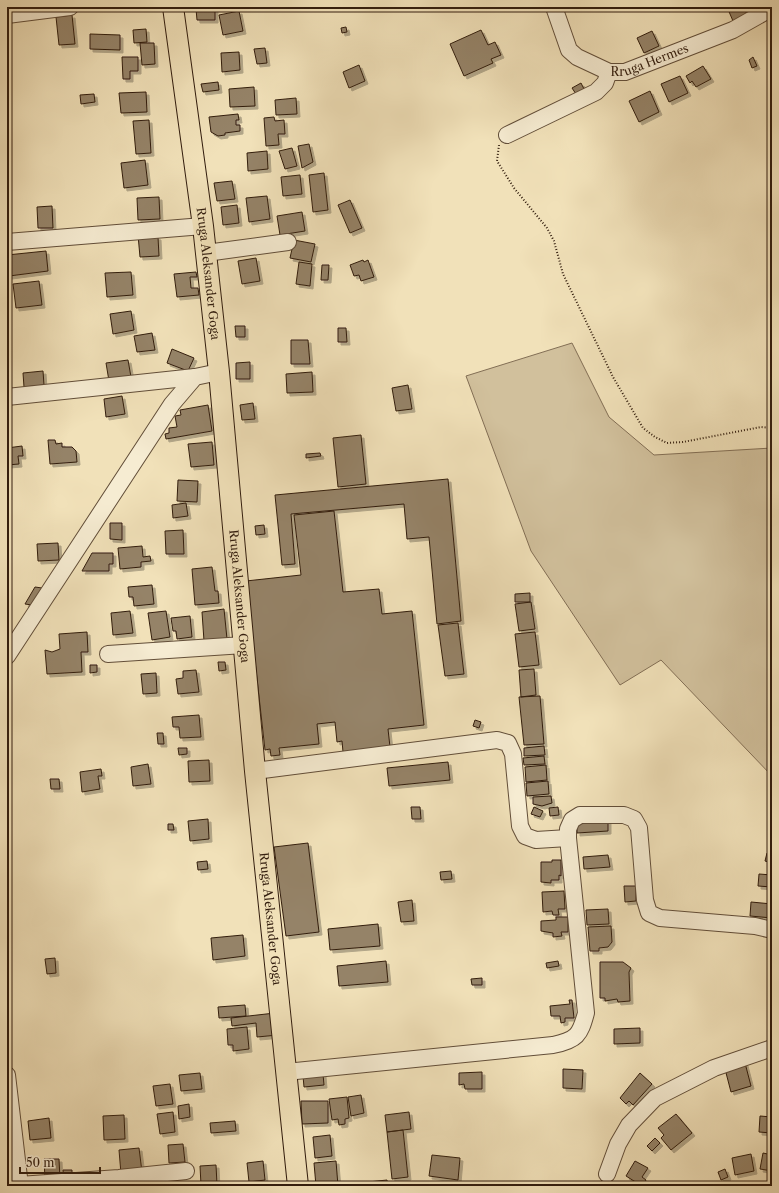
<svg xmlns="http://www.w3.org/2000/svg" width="779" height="1193" font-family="'Libre Caslon Text',serif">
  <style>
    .green { fill: #d1c09c; stroke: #826e55 }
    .building { fill: #958367; stroke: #321d0e; filter: url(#shadow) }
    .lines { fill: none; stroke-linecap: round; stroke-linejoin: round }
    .minor-casing { stroke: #624e39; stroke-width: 18 }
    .major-casing { stroke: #321d0e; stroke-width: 22 }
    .path { stroke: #321d0e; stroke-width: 2; stroke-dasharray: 1 2; stroke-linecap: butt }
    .minor { stroke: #f6ecd2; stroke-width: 16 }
    .major { stroke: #f1e1b9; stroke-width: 20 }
    .labels { text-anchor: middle; stroke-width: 3; stroke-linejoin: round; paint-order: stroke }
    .street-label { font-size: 12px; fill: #321d0e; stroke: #f6ecd2 }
  </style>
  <defs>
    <filter id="shadow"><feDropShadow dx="3" dy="3" stdDeviation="0" flood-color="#0004"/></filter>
  </defs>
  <rect width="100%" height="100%" fill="#f1e1b9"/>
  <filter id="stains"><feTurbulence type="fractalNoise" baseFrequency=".005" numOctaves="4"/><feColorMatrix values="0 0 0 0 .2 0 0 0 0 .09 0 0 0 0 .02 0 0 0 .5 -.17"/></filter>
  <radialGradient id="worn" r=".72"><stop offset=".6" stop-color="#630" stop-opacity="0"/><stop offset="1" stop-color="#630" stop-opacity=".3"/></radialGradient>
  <!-- green -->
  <path class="green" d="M572,343L609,417L654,455L772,448V776L661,660L620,685L531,551L466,376Z"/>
  <!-- building -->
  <path class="building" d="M727,7H744L747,15L733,21Z
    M196,9H215V20H197Z
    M239,11L243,31L223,35L219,15Z
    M72,15L75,44L59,45L56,17Z
    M346,27L347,32L342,33L341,28Z
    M146,29L147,42L134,43L133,30Z
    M481,30L488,45L495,42L501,55L491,59L493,63L464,76L450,44Z
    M652,31L659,46L644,53L637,38Z
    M90,34L120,35V50L90,49Z
    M140,43H154L155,64L142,65Z
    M265,48L267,63L257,64L254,49Z
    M239,52L240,70L222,72L221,53Z
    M122,57H138V71H130V79H123Z
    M753,57L757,66L752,68L749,60Z
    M359,65L365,81L349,88L343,72Z
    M703,66L711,79L696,87L692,81L690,83L686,76Z
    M680,76L688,93L669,102L661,84Z
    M218,82L219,90L203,92L201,84Z
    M581,83L584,89L576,94L572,88Z
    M254,87L255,106L230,107L229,89Z
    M650,91L659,112L639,122L629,101Z
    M146,92L147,112L121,113L119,93Z
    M94,94L95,102L81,104L80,95Z
    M296,98L297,114L276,115L275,100Z
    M238,114L239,120H236V125H240V131L225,133V135L218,136L211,132L209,117Z
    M274,117L275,121L284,120L285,134H278L279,145L266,146L264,118Z
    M149,120L151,153L136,154L133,121Z
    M309,144L313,162L302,168L298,146Z
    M292,148L297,166L285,169L279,151Z
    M267,151L268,169L248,171L247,153Z
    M145,160L148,185L124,188L121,163Z
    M324,173L328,210L313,212L309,175Z
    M300,175L302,194L283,196L281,177Z
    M232,181L235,199L217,201L214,183Z
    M267,196L270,219L249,222L246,198Z
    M159,197L160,219L138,220L137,198Z
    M350,200L362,228L350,233L338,205Z
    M237,205L239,223L223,225L221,207Z
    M52,206L53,228H38L37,207Z
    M302,212L305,231L280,235L277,216Z
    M138,235L158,237L159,256L140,257Z
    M294,240L315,244L311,262L290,258Z
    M46,251L48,271L9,276L7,255Z
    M256,258L260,281L242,284L238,261Z
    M363,260L364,262L368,260L374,277L361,281L359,275L354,276L350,265Z
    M299,262L312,264L310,286L296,284Z
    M322,265H329L328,280H321Z
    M131,272L133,295L107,297L105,273Z
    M196,272L197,277H190L191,288H198L199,295L177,297L174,274Z
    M39,281L42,305L16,308L13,284Z
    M131,311L134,330L113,334L110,314Z
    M235,326H245V337H236Z
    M338,328H346L347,342H338Z
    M152,333L155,350L137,352L134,336Z
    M291,340H308L310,364H291Z
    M172,349L194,358L188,371L167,363Z
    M128,360L131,377L109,381L106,363Z
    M250,362V379H236V363Z
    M43,371L44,385L24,387L23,373Z
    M312,372L313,392L287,393L286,374Z
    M408,385L412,409L396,411L392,388Z
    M122,396L125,414L106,417L104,399Z
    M253,403L255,419L242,420L240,405Z
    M208,405L212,431L166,439L165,434L169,433V428L177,427L175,416L181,415L180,410Z
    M361,435L366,484L338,487L333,438Z
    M48,440H55L56,444L62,443V447H72L76,451L77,462L50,464Z
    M212,442L214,465L191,467L188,444Z
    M22,446L23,456H18L19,464L7,465V448Z
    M320,453L321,456L306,458V454Z
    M448,479L461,621L437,624L429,537L407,539L404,504L291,514L295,564L282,565L275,495Z
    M178,480L198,481L197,502L177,501Z
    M186,503L188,516L173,518L172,505Z
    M334,511L343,592L379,589L382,614L412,611L424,725L388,729L390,747L343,752L342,741L337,742L335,722L317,724L319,744L279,748L280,755L271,756L270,749L265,750L246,581L301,575L294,515Z
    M110,523H122V540L110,539Z
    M264,525L265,534L256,535L255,526Z
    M183,530L184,554H166L165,531Z
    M58,543L59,560L38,561L37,544Z
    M142,546L143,557L150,556L151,561L141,562V567L120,569L118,548Z
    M92,553H113V564H109V571H82Z
    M212,567L215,591H218L219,603L195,605L192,569Z
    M152,585L154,604L134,606L133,597H129L128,587Z
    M35,587L42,588L32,605L25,604Z
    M530,593V602H515V594Z
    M531,602L535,629L519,631L515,604Z
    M224,609L227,639L204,641L202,612Z
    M130,611L133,633L113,635L111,613Z
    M166,611L170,637L152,640L148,613Z
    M190,616L192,637L177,639L176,631H173L171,618Z
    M458,623L464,674L445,676L438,625Z
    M87,632L88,652H81L82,672L47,674L45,650L52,652L60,649L59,634Z
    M535,632L539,665L519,667L515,634Z
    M218,662H225L226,670L219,671Z
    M90,665H97V672L90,673Z
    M534,669L536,695L521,697L519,670Z
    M196,670L199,692L178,694L176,679L183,678V671Z
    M156,673L157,693L143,694L141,674Z
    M540,696L544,744L524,745L519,697Z
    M199,715L201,737L180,738L179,727H173L172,717Z
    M475,720L481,722L479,728L473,726Z
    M157,733H163L164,744H158Z
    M544,746L545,755L524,756V748Z
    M178,748H187V754L179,755Z
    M544,756L545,764L524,765L523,758Z
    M209,760L210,781L189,782L188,761Z
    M448,762L450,780L389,786L387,768Z
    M148,764L151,784L133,786L131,767Z
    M546,765L547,780L526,782L525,767Z
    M101,769L102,776H98L100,789L82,792L80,772Z
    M50,779H59L60,789H51Z
    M548,781L549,794L527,796L526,783Z
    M551,796L552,803L542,806L533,804V797Z
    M411,807H420L421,819H412Z
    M534,807L543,811L540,817L531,814Z
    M558,807L559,815L550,816L549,808Z
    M208,819L209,839L190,841L188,821Z
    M608,819V831L577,833V821Z
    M168,824H173L174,830H168Z
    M308,843L319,932L286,936L274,847Z
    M767,853L772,855V863L765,861Z
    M608,855L610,867L584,869L583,857Z
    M552,860H561V876L559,875V880H551V883L541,882V862H552Z
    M207,861L208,869L198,870L197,862Z
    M451,871L452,879L441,880L440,872Z
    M759,874L772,875V887L758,886Z
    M624,886H636V901L625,902Z
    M564,891L565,909H558L559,915H553L552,911L543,912L542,892Z
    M412,900L414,921L401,922L398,902Z
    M751,902L772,904V918L750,916Z
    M608,909L609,924L587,925L586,910Z
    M556,917H568V932H561L562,936L553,937V933L541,931V921L556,920Z
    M378,924L380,946L330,950L328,929Z
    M611,926L612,942L608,947L599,948V951H590L588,927Z
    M243,935L245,956L213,960L211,938Z
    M55,958L56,973L47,974L45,959Z
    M386,961L388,982L339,986L337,966Z
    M558,961L559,966L547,968L546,963Z
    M600,962H623L631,968L629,972L630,1001L618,1002L617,999L605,1001V998H600Z
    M482,978V985H472L471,979Z
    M569,1000H572L574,1018H565V1022L561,1023L560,1016H551L550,1006L570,1004Z
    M245,1005L246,1016L219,1018L218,1007Z
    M275,1013L278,1035L257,1037L256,1023L232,1026L231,1018Z
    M247,1027L249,1049L233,1051V1045H228L227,1029Z
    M640,1028V1043L614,1044V1029Z
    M745,1063L751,1086L731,1092L725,1069Z
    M563,1069L583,1070L582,1089L563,1088Z
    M482,1072V1089H465L464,1084L459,1085V1073Z
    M200,1073L202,1089L181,1091L179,1075Z
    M640,1073L652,1084L633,1105L629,1101L626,1104L620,1098Z
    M323,1074L324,1085L304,1087L303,1076Z
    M170,1084L173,1104L156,1106L153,1086Z
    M361,1095L364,1113L351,1116L348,1097Z
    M347,1097L349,1118L345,1119V1124L339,1125L338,1119L332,1120L329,1099Z
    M301,1101H328V1123L302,1124Z
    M189,1104L190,1117L179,1119L178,1106Z
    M173,1112L175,1132L160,1134L157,1114Z
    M409,1112L411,1129L387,1132L385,1115Z
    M676,1114L692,1133L671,1150L661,1138L664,1135L658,1128Z
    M124,1115L125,1139L104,1140L103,1116Z
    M760,1116L772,1117V1133L759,1132Z
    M49,1118L51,1138L30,1140L28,1121Z
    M235,1121L236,1131L211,1133L210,1123Z
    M403,1130L408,1177L392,1179L387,1132Z
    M330,1135L332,1156L315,1158L313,1137Z
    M655,1138L660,1143L652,1151L647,1146Z
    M183,1144L185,1162L169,1163L168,1145Z
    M139,1148L142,1172L121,1174L119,1150Z
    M763,1153L772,1155V1171L760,1169Z
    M751,1154L754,1171L735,1175L732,1158Z
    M432,1155L460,1158L458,1180L429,1176Z
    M44,1159H59L60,1179H45Z
    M263,1161L265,1180L249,1182L247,1163Z
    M336,1161L338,1186H316L314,1163Z
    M635,1161L648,1168L642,1177L646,1180L642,1186L626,1176Z
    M216,1165L217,1185H201L200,1166Z
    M725,1169L728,1177L721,1180L718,1172Z
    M63,1170H72V1178L64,1179Z
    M387,1180L388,1186H368V1182Z
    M339,1182H348V1186H340Z
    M364,1183L365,1186H350V1184Z"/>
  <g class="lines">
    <defs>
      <g id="minor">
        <path id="s1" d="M554,7L569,50L577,57L609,72H625L733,30L772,8"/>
        <path d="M7,15L70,7"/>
        <path d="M507,135L596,92L605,83L609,72"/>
        <path d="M7,242L203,226"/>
        <path d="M206,253L288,242"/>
        <path d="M7,397L195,377"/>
        <path d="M108,654L244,645"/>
        <path d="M7,656L172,404L195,377L219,372"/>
        <path d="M255,771L497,740L508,743L513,754L520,826L525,836L536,840L568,838"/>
        <path d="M286,1072L553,1045C577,1040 580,1035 586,1013L568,838V829L572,820L580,815H624L634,819L639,828L645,900L649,913L660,918L755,926L772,930"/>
        <path d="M7,1075L20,1186"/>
        <path d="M607,1174L618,1144L629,1125L655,1098L714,1068L772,1048"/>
        <path d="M19,1185L119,1178L186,1171"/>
      </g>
      <g id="major">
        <path id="s2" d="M173,7L203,226L219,372L255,771L298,1186"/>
      </g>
    </defs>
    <!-- minor casing -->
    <use href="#minor" class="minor-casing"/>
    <!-- major casing -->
    <use href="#major" class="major-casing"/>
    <!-- path -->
    <path class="path" d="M499,145L497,161L514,188L547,228L554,241L563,274L613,377L643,428L655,437L667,443L683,442L761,427L772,428"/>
    <!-- minor -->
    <use href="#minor" class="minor"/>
    <!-- major -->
    <use href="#major" class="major"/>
  </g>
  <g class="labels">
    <!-- street labels -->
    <g class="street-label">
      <text dy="4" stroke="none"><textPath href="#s1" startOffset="134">Rruga Hermes</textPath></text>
      <text dy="4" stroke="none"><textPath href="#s2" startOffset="269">Rruga Aleksander Goga</textPath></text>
      <text dy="4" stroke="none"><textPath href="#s2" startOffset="593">Rruga Aleksander Goga</textPath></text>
      <text dy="4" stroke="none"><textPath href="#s2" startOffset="917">Rruga Aleksander Goga</textPath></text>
    </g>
  </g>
  <!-- margin -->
  <rect width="779" height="1193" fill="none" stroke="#f1e1b9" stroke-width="24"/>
  <rect x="8" y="8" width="763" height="1177" fill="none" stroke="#321d0e" stroke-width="2"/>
  <rect x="12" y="12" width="755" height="1169" fill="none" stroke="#321d0e"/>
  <!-- scale -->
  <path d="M20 1167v6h80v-6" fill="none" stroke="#321d0e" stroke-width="2"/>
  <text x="26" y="1167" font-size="12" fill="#321d0e" stroke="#f6ecd2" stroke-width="3" paint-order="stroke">50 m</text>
  <rect width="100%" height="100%" filter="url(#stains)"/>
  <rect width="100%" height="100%" fill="url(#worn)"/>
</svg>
